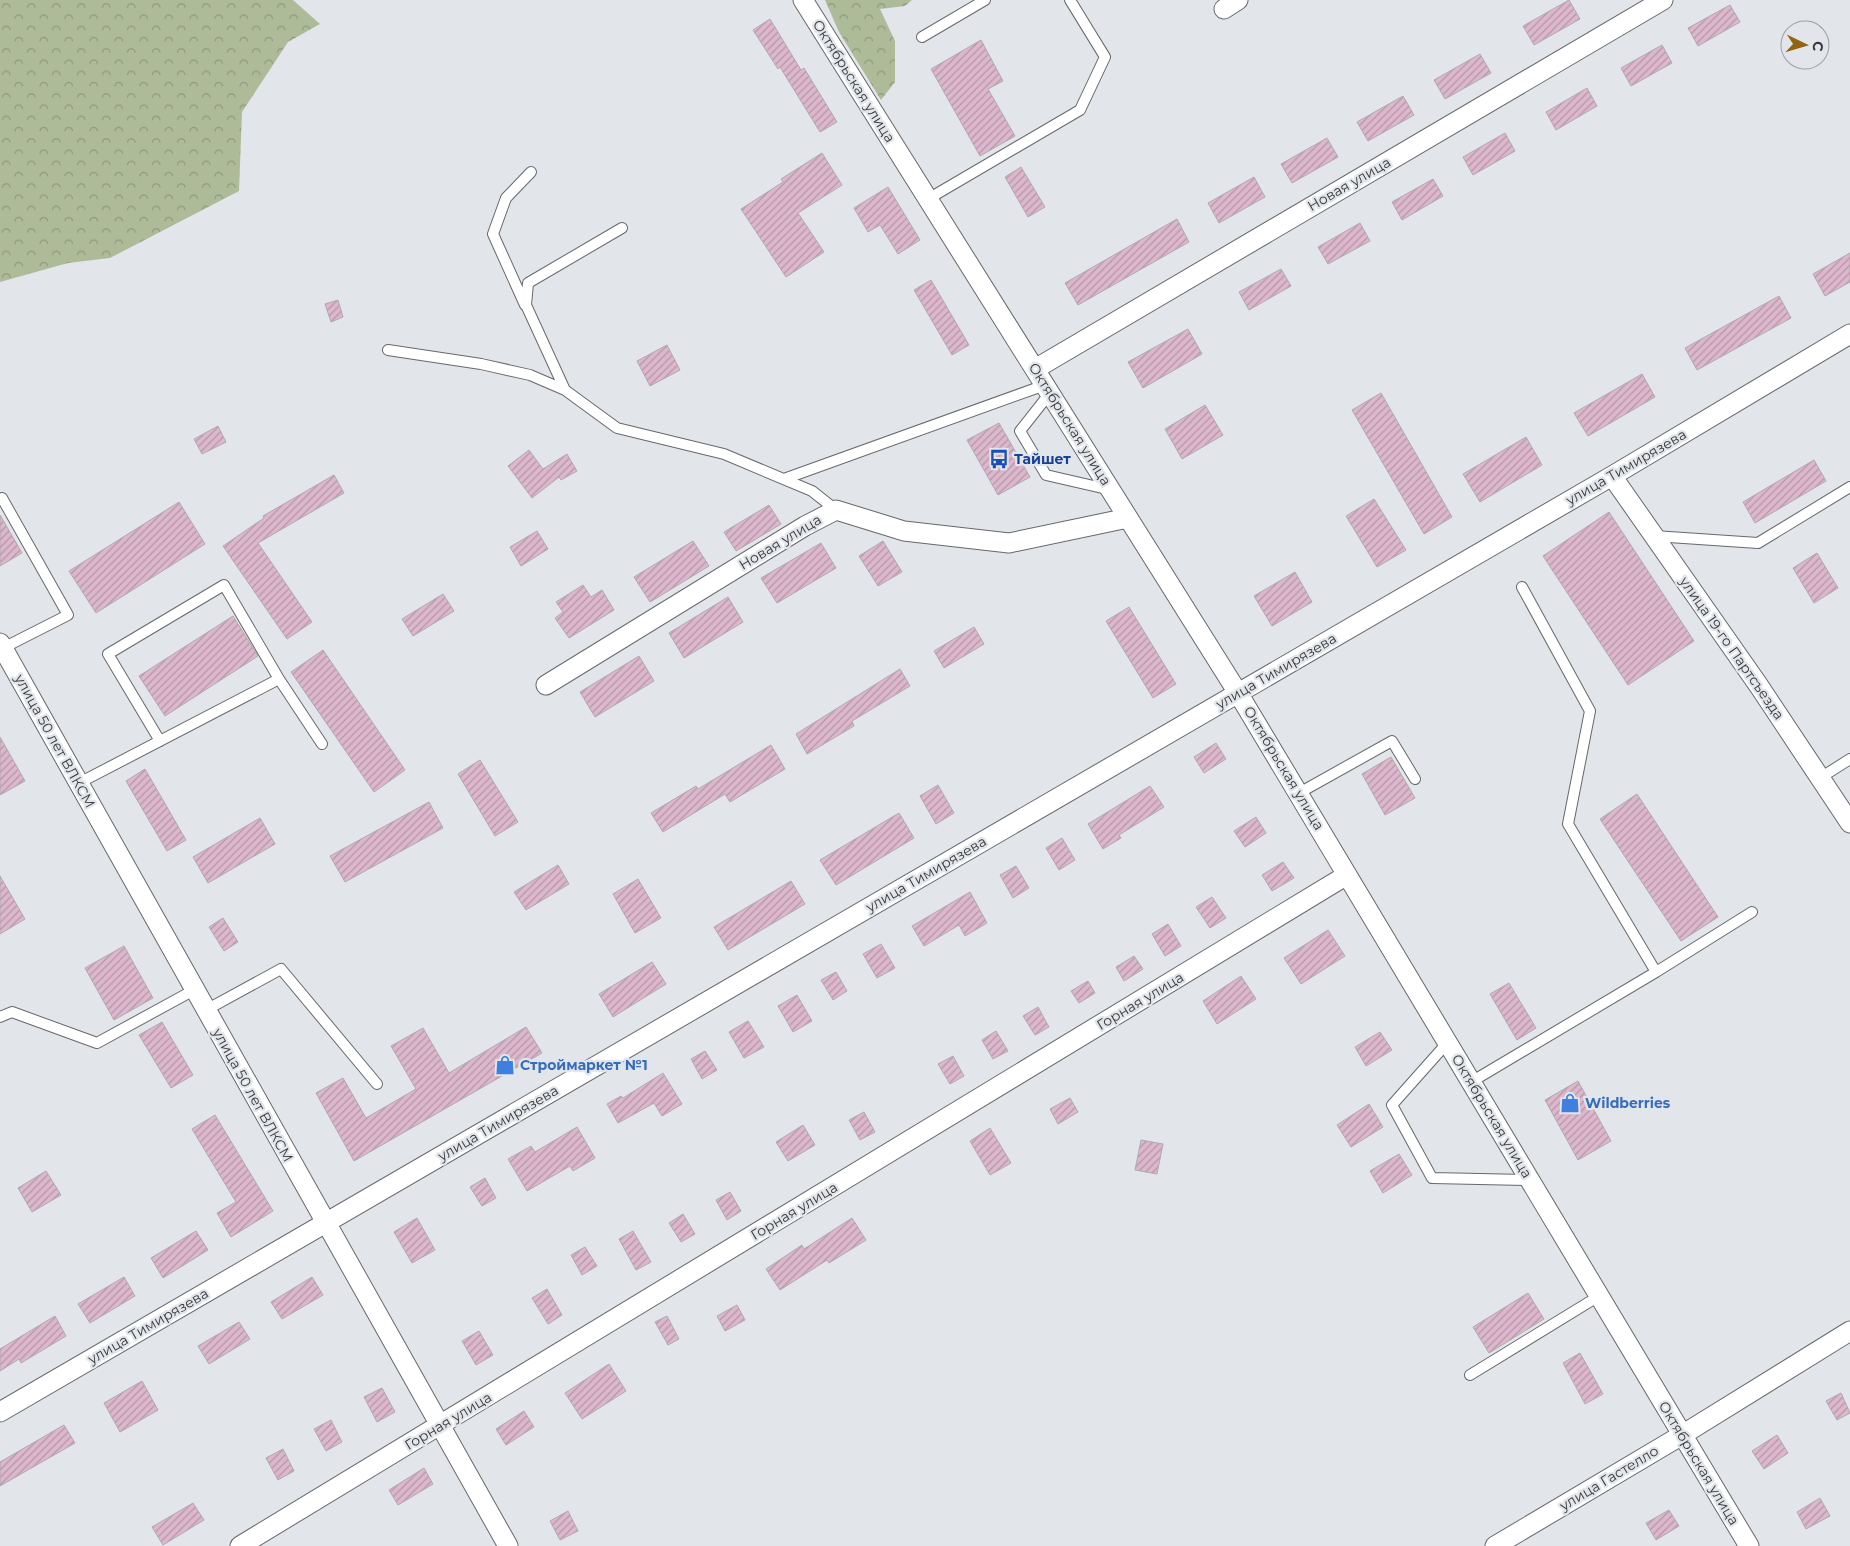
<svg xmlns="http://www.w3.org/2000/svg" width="1850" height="1546" font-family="Montserrat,sans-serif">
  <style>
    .forest { fill: url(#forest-crowns) }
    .building { fill: url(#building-hatch); stroke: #b0aaad }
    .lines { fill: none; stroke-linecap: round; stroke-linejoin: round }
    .lane-casing { stroke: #66686d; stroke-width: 12 }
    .street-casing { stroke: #66686d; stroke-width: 21 }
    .lane { stroke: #fff; stroke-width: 10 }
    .street { stroke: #fff; stroke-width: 19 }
    .labels { text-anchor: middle; stroke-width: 4.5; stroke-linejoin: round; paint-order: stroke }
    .street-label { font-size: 14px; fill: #37393b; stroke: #e2e5ea }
    .transit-label { font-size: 14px; font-weight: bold; fill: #164399; stroke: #e2e5ea; text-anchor: start }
    .shop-label { font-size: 14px; font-weight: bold; fill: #366cbe; stroke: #e2e5ea; text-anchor: start }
  </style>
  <defs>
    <pattern id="forest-crowns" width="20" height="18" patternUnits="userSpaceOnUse" patternTransform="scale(1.25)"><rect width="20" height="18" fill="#aebb99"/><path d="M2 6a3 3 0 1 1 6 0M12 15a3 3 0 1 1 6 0" fill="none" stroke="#8e997e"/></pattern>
    <pattern id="building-hatch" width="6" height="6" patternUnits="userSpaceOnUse" patternTransform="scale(1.25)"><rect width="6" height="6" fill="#ddb7cc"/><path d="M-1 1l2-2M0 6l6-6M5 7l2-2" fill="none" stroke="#b496a7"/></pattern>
  </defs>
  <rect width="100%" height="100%" fill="#e2e5ea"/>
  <!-- forest -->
  <path class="forest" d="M0,0H293L320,24L288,42L242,112L239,191L110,258L68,263L0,282Z
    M825,0H912L905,6L880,9L895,41V82L881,100L839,32Z"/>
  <!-- building -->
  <path class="building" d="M1569,0L1580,19L1534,45L1523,26Z
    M1730,5L1740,22L1698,46L1688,28Z
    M770,19L801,70L804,68L837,122L820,132L780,67L778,69L753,30Z
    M981,40L1003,81L988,89L1015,136L980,156L931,69Z
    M1662,45L1672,63L1631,86L1621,68Z
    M1480,54L1491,73L1445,99L1434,80Z
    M1587,88L1597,106L1556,130L1546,112Z
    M1403,96L1414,115L1368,141L1357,122Z
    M1505,133L1515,151L1473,175L1463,157Z
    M1327,138L1338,157L1292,183L1281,164Z
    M822,153L842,185L798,213L824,252L786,277L741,209L783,182L781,179Z
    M1021,167L1045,207L1028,217L1005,177Z
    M1254,177L1265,197L1219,223L1208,203Z
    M1433,179L1443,196L1402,220L1392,202Z
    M888,187L920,240L898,254L880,225L868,232L854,208Z
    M1177,219L1189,242L1078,305L1065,283Z
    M1360,223L1370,241L1328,264L1318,247Z
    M1850,253V282L1825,296L1813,274Z
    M1281,269L1291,286L1249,310L1239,292Z
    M931,280L969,345L952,355L914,290Z
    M1779,296L1791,318L1697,370L1685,348Z
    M338,300L343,317L331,322L325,304Z
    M1188,329L1202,354L1143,388L1128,362Z
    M667,345L680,370L650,386L637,361Z
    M1642,374L1655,397L1588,436L1574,413Z
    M1381,393L1452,517L1424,534L1352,410Z
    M1205,405L1223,435L1182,459L1165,429Z
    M999,423L1030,477L998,495L967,440Z
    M218,426L226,442L202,454L194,439Z
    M1526,437L1542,465L1480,502L1463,474Z
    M529,450L543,469L567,454L577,471L561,480L559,477L532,498L508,466Z
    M1814,460L1826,481L1755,523L1743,502Z
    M334,475L344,493L258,543L312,622L287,639L223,546L264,518L263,516Z
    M1374,499L1406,550L1377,567L1346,516Z
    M179,502L205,544L96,613L69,571Z
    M769,505L781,524L736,551L724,532Z
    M1609,512L1694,641L1628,685L1543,556Z
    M0,515L22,553L0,566Z
    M537,531L548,549L521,566L510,547Z
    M693,541L709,566L650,602L634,577Z
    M883,541L902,572L878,586L859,556Z
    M821,543L836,568L777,603L761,578Z
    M1817,553L1838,588L1814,603L1793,568Z
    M1295,572L1312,602L1272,626L1254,596Z
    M583,585L591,597L602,590L614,610L569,638L555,618L563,612L556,602Z
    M443,594L454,611L413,636L402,619Z
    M728,597L743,622L684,658L669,633Z
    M1129,607L1176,684L1153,698L1106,621Z
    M233,616L258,656L165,716L139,676Z
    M974,627L984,644L944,668L934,651Z
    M323,650L405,770L374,792L291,672Z
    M639,656L654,681L595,717L580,692Z
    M900,669L910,686L852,721L854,726L807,754L796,734Z
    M0,737L25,781L0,795Z
    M1216,743L1226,759L1204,773L1194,757Z
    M771,745L785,769L730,802L725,794L663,832L651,813L696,786L698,789Z
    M1391,757L1415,798L1385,815L1362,774Z
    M480,760L518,822L495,836L458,774Z
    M145,769L186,840L167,851L126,781Z
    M938,785L954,813L936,824L920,796Z
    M1150,786L1164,807L1119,835L1121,838L1103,849L1088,824Z
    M1637,794L1718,917L1681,941L1600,819Z
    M429,802L443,828L345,882L330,856Z
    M899,813L914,838L836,885L820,860Z
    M1256,817L1266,833L1245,847L1234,831Z
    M260,818L275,844L208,883L193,857Z
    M1062,838L1075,860L1059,870L1046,848Z
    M1283,862L1294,878L1272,891L1262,875Z
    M558,865L569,884L526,910L514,892Z
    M1016,866L1029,888L1013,898L1000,875Z
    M0,876L25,919L0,934Z
    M638,879L661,918L635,933L613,894Z
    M791,881L805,904L728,950L714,927Z
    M970,892L987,923L965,936L959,925L924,946L912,926Z
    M1212,897L1226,918L1210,928L1196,907Z
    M223,918L238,942L224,951L209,927Z
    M1168,924L1181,946L1165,956L1152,934Z
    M1328,930L1345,956L1301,984L1284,958Z
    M881,944L895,968L877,978L863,954Z
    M124,946L153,998L114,1020L85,968Z
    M1134,956L1143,969L1124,981L1116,967Z
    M652,962L666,984L613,1017L599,994Z
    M836,972L847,991L833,1000L821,980Z
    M1241,976L1256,999L1217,1024L1203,1001Z
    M1088,981L1095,993L1079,1003L1071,991Z
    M1509,983L1536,1028L1517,1040L1490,994Z
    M797,995L812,1021L793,1032L778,1006Z
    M1038,1007L1049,1027L1035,1035L1023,1016Z
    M748,1021L764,1047L744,1058L729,1032Z
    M162,1022L193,1075L171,1088L139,1035Z
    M526,1027L542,1053L354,1161L316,1093L343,1078L366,1118L416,1089L391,1046L423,1028L449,1073Z
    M996,1031L1008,1051L993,1059L982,1040Z
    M1380,1032L1392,1050L1366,1066L1355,1047Z
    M705,1051L717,1070L702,1079L691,1059Z
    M953,1056L964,1076L950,1084L938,1064Z
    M663,1073L682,1104L662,1116L654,1103L618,1123L607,1104L621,1096L623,1098Z
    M1578,1081L1611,1141L1578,1160L1545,1100Z
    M1070,1098L1078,1112L1058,1124L1050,1109Z
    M1369,1104L1383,1127L1351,1147L1337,1125Z
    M864,1112L875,1132L860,1140L849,1120Z
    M215,1115L273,1211L231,1237L217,1213L236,1202L192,1129Z
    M803,1125L815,1145L788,1161L776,1142Z
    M577,1127L595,1158L573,1171L570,1166L527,1191L508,1159L531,1146L535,1152Z
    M990,1128L1011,1163L990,1175L970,1141Z
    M1141,1140L1163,1144L1157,1174L1135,1170Z
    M1399,1154L1412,1175L1383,1193L1370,1171Z
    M46,1171L61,1195L32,1212L18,1188Z
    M485,1178L496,1198L482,1206L470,1187Z
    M730,1192L741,1211L727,1220L716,1200Z
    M683,1214L695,1234L681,1242L669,1223Z
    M417,1218L435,1250L412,1263L394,1232Z
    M852,1218L866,1240L829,1263L827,1260L780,1290L766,1269L802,1245L804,1249Z
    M196,1231L208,1250L163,1278L151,1258Z
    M633,1231L651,1262L636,1270L619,1239Z
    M585,1247L597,1266L582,1275L571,1255Z
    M124,1277L135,1296L90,1323L78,1304Z
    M312,1277L323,1295L282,1319L271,1302Z
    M547,1289L562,1315L548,1324L532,1298Z
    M1528,1293L1544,1319L1489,1353L1473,1327Z
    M737,1305L745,1320L725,1331L717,1316Z
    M55,1316L66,1336L21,1363L19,1359L0,1371V1349Z
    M667,1316L679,1339L668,1345L655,1322Z
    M239,1322L250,1339L209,1364L198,1346Z
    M479,1331L493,1355L476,1365L462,1341Z
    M1580,1353L1603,1394L1585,1404L1563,1363Z
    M609,1364L626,1391L582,1419L565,1393Z
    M142,1381L158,1410L120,1432L104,1403Z
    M382,1388L395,1412L377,1422L364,1397Z
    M1841,1393L1850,1413L1837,1420L1826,1401Z
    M524,1411L534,1427L506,1445L496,1429Z
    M331,1420L342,1442L326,1451L314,1429Z
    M64,1425L75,1443L0,1486V1462Z
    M1777,1435L1788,1453L1764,1469L1752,1451Z
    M283,1449L294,1471L278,1480L266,1458Z
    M424,1468L433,1484L398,1505L389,1490Z
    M1820,1498L1830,1516L1806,1529L1797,1512Z
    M193,1503L204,1520L163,1545L152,1527Z
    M1669,1510L1679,1526L1656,1540L1646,1523Z
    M568,1511L578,1531L560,1540L550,1521Z"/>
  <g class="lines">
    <defs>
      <path id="lane" d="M922,37L985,0
        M928,199L1080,110L1105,57L1070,0
        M525,305L493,234L506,198L531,172
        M388,350L481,364L530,375L565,390L617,428L724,454L812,491L836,510
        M565,390L526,305L528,283L622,228
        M1050,393L1020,431L1046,475L1111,490
        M784,479L1045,385
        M2,498L68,615L3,648
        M1654,536L1758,543L1850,487
        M160,741L108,654L224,585L279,679
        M1820,778L1850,759
        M79,783L279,679L322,744
        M1299,793L1392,741L1415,779
        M1656,972L1752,912
        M206,1010L281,969L377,1084
        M0,1017L12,1012L97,1043L194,990
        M1448,1042L1392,1105L1432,1178L1530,1180
        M1471,1082L1656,972L1568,824L1590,711L1522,587
        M1470,1375L1599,1296"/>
      <path id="street" d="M803,0L1238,693L1749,1546
        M1224,9L1238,0
        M1035,369L1663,0
        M1612,476L1759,686L1850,823
        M0,643L508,1546
        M546,685L805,526L836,510L904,531L1009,543L1128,518
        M0,1412L1612,476L1850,334
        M240,1546L1347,875
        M1495,1546L1682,1435L1850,1331"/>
    </defs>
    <!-- lane casing -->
    <use href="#lane" class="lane-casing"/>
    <!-- street casing -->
    <use href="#street" class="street-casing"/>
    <!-- lane -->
    <use href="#lane" class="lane"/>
    <!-- street -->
    <use href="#street" class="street"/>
  </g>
  <!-- icons -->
  <defs>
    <symbol id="bus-bare" viewBox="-9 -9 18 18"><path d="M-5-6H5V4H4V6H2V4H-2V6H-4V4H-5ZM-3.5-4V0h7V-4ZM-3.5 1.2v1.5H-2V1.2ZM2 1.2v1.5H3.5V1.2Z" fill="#1a4fb4" stroke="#e2e5ea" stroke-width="2.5" paint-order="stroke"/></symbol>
    <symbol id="shop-bare" viewBox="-9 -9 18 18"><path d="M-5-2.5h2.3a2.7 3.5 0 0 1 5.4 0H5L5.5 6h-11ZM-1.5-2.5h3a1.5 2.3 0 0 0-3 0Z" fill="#3f7fe0" stroke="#e2e5ea" stroke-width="2.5" paint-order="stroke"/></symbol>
  </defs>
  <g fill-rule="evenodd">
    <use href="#bus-bare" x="985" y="445" width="28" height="28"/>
    <use href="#shop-bare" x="491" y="1051" width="28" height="28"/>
    <use href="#shop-bare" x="1556" y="1089" width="28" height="28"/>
  </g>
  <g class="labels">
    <!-- street labels -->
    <g class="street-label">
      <text transform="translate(854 81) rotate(58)" y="5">Октябрьская улица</text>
      <text transform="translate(1349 184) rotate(-30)" y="5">Новая улица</text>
      <text transform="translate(1070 424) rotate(58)" y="5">Октябрьская улица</text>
      <text transform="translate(1626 467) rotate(-30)" y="5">улица Тимирязева</text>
      <text transform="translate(780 542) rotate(-31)" y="5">Новая улица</text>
      <text transform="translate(1732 648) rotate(55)" y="5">улица 19-го Партсъезда</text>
      <text transform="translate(1276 671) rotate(-30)" y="5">улица Тимирязева</text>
      <text transform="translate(55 741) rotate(61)" y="5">улица 50 лет ВЛКСМ</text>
      <text transform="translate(1284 768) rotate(59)" y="5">Октябрьская улица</text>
      <text transform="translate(926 874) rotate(-30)" y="5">улица Тимирязева</text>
      <text transform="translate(1140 1001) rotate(-31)" y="5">Горная улица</text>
      <text transform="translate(253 1095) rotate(61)" y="5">улица 50 лет ВЛКСМ</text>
      <text transform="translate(1492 1116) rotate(59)" y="5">Октябрьская улица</text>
      <text transform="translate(498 1123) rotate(-30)" y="5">улица Тимирязева</text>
      <text transform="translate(794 1211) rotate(-31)" y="5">Горная улица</text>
      <text transform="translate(148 1326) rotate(-30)" y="5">улица Тимирязева</text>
      <text transform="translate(448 1421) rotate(-31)" y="5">Горная улица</text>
      <text transform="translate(1699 1463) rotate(59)" y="5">Октябрьская улица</text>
      <text transform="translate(1609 1478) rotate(-31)" y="5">улица Гастелло</text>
    </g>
    <!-- transit labels -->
    <g class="transit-label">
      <text x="1014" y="464">Тайшет</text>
    </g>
    <!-- shop labels -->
    <g class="shop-label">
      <text x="520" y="1070">Строймаркет №1</text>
      <text x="1585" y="1108">Wildberries</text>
    </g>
  </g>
  <!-- north arrow -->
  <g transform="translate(1805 45) rotate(95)"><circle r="24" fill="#e2e5ea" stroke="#9ea0a4"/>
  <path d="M0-4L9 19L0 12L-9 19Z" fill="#926310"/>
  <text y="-8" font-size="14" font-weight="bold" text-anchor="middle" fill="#37393b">С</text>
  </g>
</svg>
